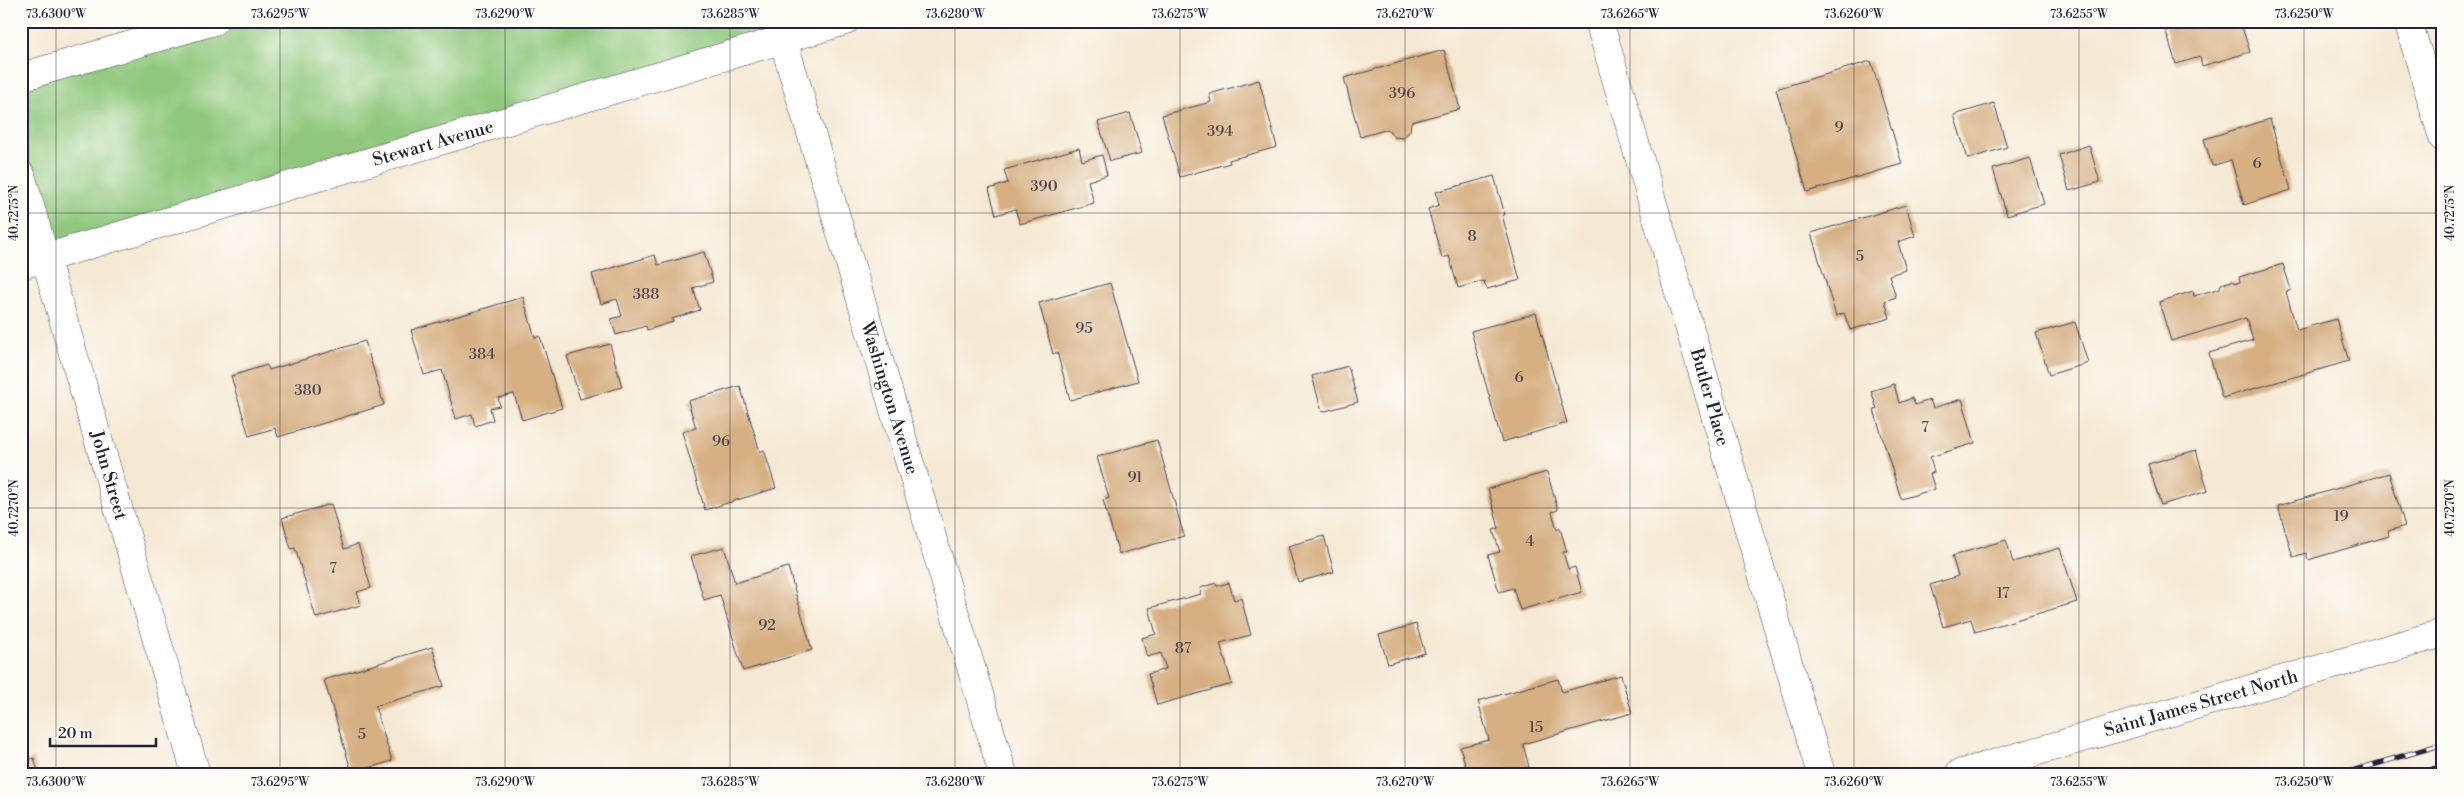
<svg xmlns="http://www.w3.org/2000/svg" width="2464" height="795" font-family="'Libre Bodoni',serif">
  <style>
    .green { fill: #8fc87d; stroke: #58755c }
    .building { fill: #d6af82 }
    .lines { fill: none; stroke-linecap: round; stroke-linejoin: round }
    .minor-casing { stroke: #424052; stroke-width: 29 }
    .secondary-casing { stroke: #424052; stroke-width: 29 }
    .minor { stroke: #fff; stroke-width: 28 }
    .secondary { stroke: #fff; stroke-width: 28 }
    .rail-casing { stroke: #22223b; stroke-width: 5.5 }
    .rail { stroke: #fdfcf7; stroke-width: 4; stroke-dasharray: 11; stroke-linecap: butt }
    .ticks { fill: none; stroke: #22223b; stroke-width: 1; stroke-opacity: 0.45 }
    .labels { text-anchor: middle; stroke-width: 4.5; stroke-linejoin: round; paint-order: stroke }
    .number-label { font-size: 15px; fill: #4f454d }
    .street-label { font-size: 18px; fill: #22223b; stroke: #fdfcf7 }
    .neatline { fill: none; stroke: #22223b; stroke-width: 2 }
    .ticks-label { font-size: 12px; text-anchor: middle; fill: #22223b }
  </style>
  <rect width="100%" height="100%" fill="#fdfcf7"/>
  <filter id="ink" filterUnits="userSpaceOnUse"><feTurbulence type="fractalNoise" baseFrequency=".02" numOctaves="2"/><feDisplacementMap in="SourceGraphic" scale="10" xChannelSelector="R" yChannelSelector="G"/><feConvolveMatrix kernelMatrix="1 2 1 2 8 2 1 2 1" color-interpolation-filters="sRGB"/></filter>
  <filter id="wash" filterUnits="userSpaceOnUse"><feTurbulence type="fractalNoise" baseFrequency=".0096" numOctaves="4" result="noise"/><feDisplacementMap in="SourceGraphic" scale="20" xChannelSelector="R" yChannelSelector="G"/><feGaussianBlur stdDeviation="1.12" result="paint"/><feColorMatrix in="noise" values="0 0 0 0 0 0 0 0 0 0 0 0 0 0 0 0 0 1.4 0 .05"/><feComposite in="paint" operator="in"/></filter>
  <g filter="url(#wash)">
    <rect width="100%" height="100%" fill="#f6e9d4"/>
    <!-- green -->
    <path class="green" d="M204,21H871L21,270V74Z"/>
    <g id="blocks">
      <!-- building -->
      <path class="building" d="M2171,21H2240L2250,52L2202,66L2200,57L2176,64L2164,25Z
        M1444,50L1460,109L1411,122L1410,131L1403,138L1394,137L1388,129L1360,137L1344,78Z
        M1871,61L1902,164L1807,192L1776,89Z
        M1259,80L1277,147L1229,160L1230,163L1180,177L1162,115L1211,102L1209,94Z
        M1994,103L2007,147L1968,159L1954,115Z
        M1130,113L1142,153L1110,161L1098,122Z
        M2270,119L2291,190L2244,205L2231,160L2212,166L2204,139Z
        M2089,145L2100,182L2069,191L2059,155Z
        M1079,148L1082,161L1102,155L1107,175L1088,181L1094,203L1020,224L1015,209L996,215L989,189L1008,183L1004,170Z
        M2030,158L2044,204L2007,215L1993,169Z
        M1494,176L1505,215H1502L1520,280L1487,289L1484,281L1458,288L1449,256L1442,258L1428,209L1439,205L1436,192Z
        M1906,205L1915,236L1898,242L1906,270L1889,275L1896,297L1885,301L1890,318L1850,330L1844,313L1836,316L1811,233Z
        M704,252L713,282L693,288L700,310L672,319L673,322L647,330L646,326L616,335L611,319L622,316L617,299L601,304L592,274L655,255L658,265Z
        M2283,264L2291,290L2286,292L2297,330L2336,319L2349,361L2222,398L2209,353L2253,340L2246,318L2171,341L2159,302L2193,291L2194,296L2220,288L2221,284L2232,281L2237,283L2240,282L2239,277Z
        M1110,283L1138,381L1070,400L1057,352L1053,354L1039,303Z
        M523,297L535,338L540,336L562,408L522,420L514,394L498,398L500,406L490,408L493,420L475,426L472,414L456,419L442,370L424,375L411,330Z
        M1536,313L1567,423L1502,442L1471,331Z
        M2075,322L2088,363L2049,375L2036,333Z
        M365,341L384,405L278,437L275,428L249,436L231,376L267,365L269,370Z
        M610,344L622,387L580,399L567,356Z
        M1348,366L1358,402L1322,412L1312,376Z
        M1894,384L1899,403L1912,398L1915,405L1930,400L1933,408L1962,399L1975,443L1930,457L1934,472L1930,474L1935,489L1901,499L1874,410L1877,409L1871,391Z
        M740,386L760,452L764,450L776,488L705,510L682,432L696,428L688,401Z
        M1157,440L1184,536L1119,554L1103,500L1109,498L1097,457Z
        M2196,450L2208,491L2161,505L2148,464Z
        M1547,472L1558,510L1552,512L1557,530L1560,528L1567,552H1563L1568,569L1575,567L1582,592L1520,610L1513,588L1499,592L1488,555L1500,552L1493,530L1499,528L1488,489Z
        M2389,473L2405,526L2388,531L2389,536L2308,560L2306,553L2293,557L2278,506Z
        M331,504L344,549L358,544L371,588L357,592L361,605L316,618L295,548L291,549L282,518Z
        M1324,536L1334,572L1298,582L1288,546Z
        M2006,540L2013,562L2060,548L2077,602L1975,632L1971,619L1943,627L1930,585L1958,576L1952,556Z
        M724,547L735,583L788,567L812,650L743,671L720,595L704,600L691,556Z
        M1216,583L1217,586L1229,583L1234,600L1241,598L1251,635L1220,643L1232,684L1157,705L1148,674L1166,669L1161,653L1147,657L1142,638L1156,634L1149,608L1201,594L1200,588Z
        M1416,624L1425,653L1388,664L1379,635Z
        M432,647L444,686L375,706L392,761L352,773L324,680Z
        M1621,675L1632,713L1523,744L1529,767L1504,774H1468L1460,747L1489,740L1478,701L1558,679L1562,692Z
        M34,758L39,774H21V762Z"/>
    </g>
  </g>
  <g filter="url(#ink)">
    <use href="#blocks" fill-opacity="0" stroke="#424052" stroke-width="1"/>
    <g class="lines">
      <defs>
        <path id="minor" d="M1599,21L1821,774
          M2408,21L2443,138
          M21,175L196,774
          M1959,774L2443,633"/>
        <path id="secondary" d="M778,23L1003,774
          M21,77L214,21
          M21,265L845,21"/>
      </defs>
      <!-- minor casing -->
      <use href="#minor" class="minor-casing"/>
      <!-- secondary casing -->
      <use href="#secondary" class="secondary-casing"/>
      <!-- minor -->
      <use href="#minor" class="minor"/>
      <!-- secondary -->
      <use href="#secondary" class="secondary"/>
      <defs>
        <path id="rail" d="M2342,774L2443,744
          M2418,774L2443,766"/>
      </defs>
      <!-- rail casing -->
      <use href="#rail" class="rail-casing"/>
      <!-- rail -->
      <use href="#rail" class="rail"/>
    </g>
  </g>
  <!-- ticks -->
  <path class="ticks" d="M56,21V774M280,21V774M505,21V774M730,21V774M955,21V774M1180,21V774M1405,21V774M1630,21V774M1854,21V774M2079,21V774M2304,21V774M21,213H2443M21,508H2443"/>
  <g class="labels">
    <!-- number labels -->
    <g class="number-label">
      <text x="1402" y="98">396</text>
      <text x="1839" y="132">9</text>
      <text x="1220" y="136">394</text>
      <text x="2257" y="168">6</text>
      <text x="1044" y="191">390</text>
      <text x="1472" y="241">8</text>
      <text x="1860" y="261">5</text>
      <text x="646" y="299">388</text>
      <text x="1084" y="333">95</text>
      <text x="482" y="359">384</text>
      <text x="1519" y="382">6</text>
      <text x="308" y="395">380</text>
      <text x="1925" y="432">7</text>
      <text x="721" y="446">96</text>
      <text x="1135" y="482">91</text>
      <text x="2341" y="521">19</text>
      <text x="1530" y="546">4</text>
      <text x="333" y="573">7</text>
      <text x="2003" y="598">17</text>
      <text x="767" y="630">92</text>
      <text x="1183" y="653">87</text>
      <text x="1536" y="732">15</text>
      <text x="362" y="739">5</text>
    </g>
    <!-- street labels -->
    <g class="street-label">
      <text transform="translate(433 143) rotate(-16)" y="6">Stewart Avenue</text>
      <text transform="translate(1710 397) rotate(74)" y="6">Butler Place</text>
      <text transform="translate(890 398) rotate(73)" y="6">Washington Avenue</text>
      <text transform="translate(109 475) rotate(74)" y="6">John Street</text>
      <text transform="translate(2201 703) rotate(-16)" y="6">Saint James Street North</text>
    </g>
  </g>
  <!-- margin -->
  <rect width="2464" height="795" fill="none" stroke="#fdfcf7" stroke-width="55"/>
  <!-- scale -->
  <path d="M50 738v8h106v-8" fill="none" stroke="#22223b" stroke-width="2.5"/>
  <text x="58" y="738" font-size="15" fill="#22223b" stroke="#fdfcf7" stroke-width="4" paint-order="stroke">20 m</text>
  <rect x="28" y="28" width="2408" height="740" class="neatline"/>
  <g class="ticks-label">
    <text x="56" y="18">73.6300°W</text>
    <text x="280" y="18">73.6295°W</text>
    <text x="505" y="18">73.6290°W</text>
    <text x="730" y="18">73.6285°W</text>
    <text x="955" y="18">73.6280°W</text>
    <text x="1180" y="18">73.6275°W</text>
    <text x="1405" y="18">73.6270°W</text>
    <text x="1630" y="18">73.6265°W</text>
    <text x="1854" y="18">73.6260°W</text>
    <text x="2079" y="18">73.6255°W</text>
    <text x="2304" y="18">73.6250°W</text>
    <text transform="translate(14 213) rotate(-90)" y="4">40.7275°N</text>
    <text transform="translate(2450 213) rotate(-90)" y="4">40.7275°N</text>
    <text transform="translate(14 508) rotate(-90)" y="4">40.7270°N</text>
    <text transform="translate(2450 508) rotate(-90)" y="4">40.7270°N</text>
    <text x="56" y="786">73.6300°W</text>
    <text x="280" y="786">73.6295°W</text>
    <text x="505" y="786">73.6290°W</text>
    <text x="730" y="786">73.6285°W</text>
    <text x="955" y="786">73.6280°W</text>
    <text x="1180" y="786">73.6275°W</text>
    <text x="1405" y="786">73.6270°W</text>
    <text x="1630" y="786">73.6265°W</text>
    <text x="1854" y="786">73.6260°W</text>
    <text x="2079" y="786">73.6255°W</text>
    <text x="2304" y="786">73.6250°W</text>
  </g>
</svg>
